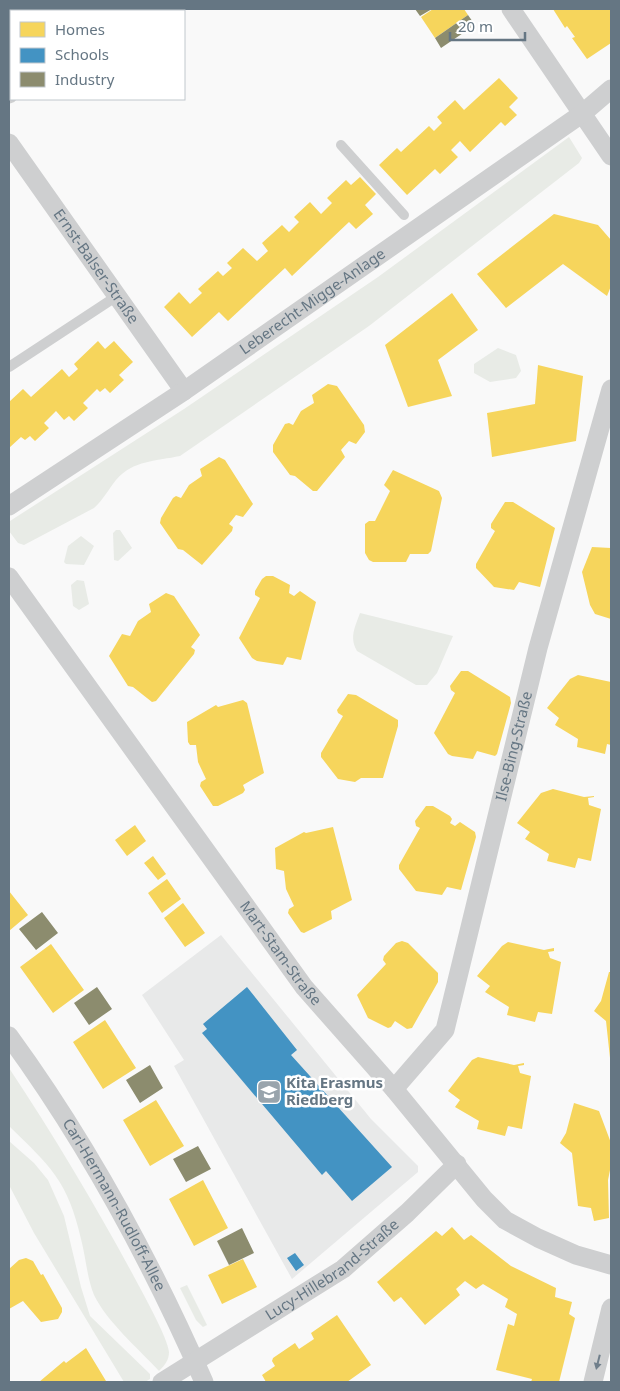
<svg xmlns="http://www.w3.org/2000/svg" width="620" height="1391" font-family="'Noto Sans',sans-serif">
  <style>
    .built { fill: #e8e9e9 }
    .green { fill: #e8ebe6 }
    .homes { fill: #f6d55c }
    .schools { fill: #4393c3 }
    .industry { fill: #8c8c6e }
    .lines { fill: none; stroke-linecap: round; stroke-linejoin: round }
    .lane { stroke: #cecfd0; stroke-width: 10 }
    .street { stroke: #cecfd0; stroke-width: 19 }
    .oneway { fill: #707f8b }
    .labels { text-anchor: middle; stroke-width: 5; stroke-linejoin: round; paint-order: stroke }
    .street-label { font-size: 15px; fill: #657683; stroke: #fff }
    .poi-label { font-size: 15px; font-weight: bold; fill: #657683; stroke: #fff; text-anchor: start }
  </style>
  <rect width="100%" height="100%" fill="#f9f9f9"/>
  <!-- built -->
  <path class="built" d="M221,935L371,1119L418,1166V1172L292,1279L174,1066L184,1060L142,995Z"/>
  <!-- green -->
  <path class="green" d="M9,9H24L27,11H11V53L9,56Z
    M569,137L582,158L579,163L369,326L180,456C157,461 133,460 116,480C108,490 103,500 94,508L24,545L18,543L9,531L10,521L184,409L378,277Z
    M498,348L516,355L521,371L516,378L490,382L474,373V364Z
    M116,530H120L132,548L118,561L114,560L113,533Z
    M81,536L94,546L84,565L66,564L64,562L68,546Z
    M77,580L84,581L89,604L79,610L73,606L71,585Z
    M360,613L453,636L437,673L427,685H416L357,651C349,638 355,627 360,613Z
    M9,1068C56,1139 99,1211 139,1286C146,1299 168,1339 169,1352C169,1360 165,1365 159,1371C139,1349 107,1322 94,1295C87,1278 86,1258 81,1239C68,1181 50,1166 9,1126Z
    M9,1141L34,1163L48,1180L64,1216L81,1287L90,1316L150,1374V1379L145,1382H124L34,1233L9,1185Z
    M187,1285L207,1325L203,1327L196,1320L180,1288Z"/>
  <!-- homes -->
  <path class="homes" d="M433,9H464L468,15L435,38L421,17Z
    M553,9H611V43L587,59L572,38L575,37L567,26L565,28Z
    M499,78L518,98L509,107L517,115L505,126L501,122L470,152L460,141L451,150L458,157L440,174L435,169L407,195L379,165L397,148L401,152L429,126L434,131L442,123L437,117L455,100L464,110Z
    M360,177L376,194L365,205L373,214L356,229L349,222L292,276L285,268L228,321L219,312L192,337L164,307L179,292L190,304L202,293L198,289L218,271L223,276L232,268L227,263L243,248L257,261L268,251L262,243L282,225L289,232L299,222L294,217L310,202L321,214L332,203L327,198L346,180L351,185Z
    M554,214L598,225L611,240V286L607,296L563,264L506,308L477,274Z
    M452,293L478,330L438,360L452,396L408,407L385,345Z
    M98,341L105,349L114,341L133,362L119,375L124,380L110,393L105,388L100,392L97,389L83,403L88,408L74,421L69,416L64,420L56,411L44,423L49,428L35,441L30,436L25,440L21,437L9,448V402L23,389L31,397L62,369L69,377L78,369L74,364Z
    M538,365L583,376L576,441L492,457L487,413L535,404Z
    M328,384L337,386L364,425L365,432L356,444L349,441L341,450L345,457L317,491H313L295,476L290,475L273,452V445L285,424L289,423L293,425L301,411L314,403L312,395Z
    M219,457L225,460L253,504L243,517L236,515L229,524L233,527L232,531L202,565L183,550L178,549L160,523L161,518L173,498L176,496L181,498L189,485L202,476L200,469Z
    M393,470L439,491L442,498L431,551L428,554H410L406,562H373L369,560L365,553V524L369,521H375L390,491L384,485Z
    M505,502H513L555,528L540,587L519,582L514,590L494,587L476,568V564L495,531L491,528V524Z
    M592,547L611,548V619L595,614L590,605L582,572Z
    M266,576H273L290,585L289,593L294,596L300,591L316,602L301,660L287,657L283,665L257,661L252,658L239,638L260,598L255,595V591L262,579Z
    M166,593L174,596L200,635L191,647L195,650L194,654L156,701L152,702L133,687L128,686L109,656L122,634L130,636L138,621L151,612L149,604Z
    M461,671H468L510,697L511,703L497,754L495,756L477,751L473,759L452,756L448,754L434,733L455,693L451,690L450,686Z
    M578,675L611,682V745L607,744L605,754L577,747L578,739L555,725L559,718L547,708L570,679Z
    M348,694L356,695L398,720V726L383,778H361L355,782L338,779L321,757V753L343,716L338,713L337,710Z
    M243,700L247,703L264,773L243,785L245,790L243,793L218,806H213L200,786L201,782L206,779L198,762L196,745H190L188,742L187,722L216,705L218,707Z
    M553,789L584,797L594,796V797L588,798L589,805L601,809L591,861L578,858L575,868L547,861L549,854L525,839L530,832L517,823L541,793Z
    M426,806H433L450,816L452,819L450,823L455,826L460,822L475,832L476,837L461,890L447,887L442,895L416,891L399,869V865L420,828L416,826L415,821Z
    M135,825L146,841L127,856L115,840Z
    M333,827L352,900L331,911L332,919L304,933L301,932L288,913L289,909L294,906L286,889L284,871L276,869L275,848L304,832L306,833Z
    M153,856L166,874L158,880L144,863Z
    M167,879L181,899L162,913L148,893Z
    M9,891L28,915L9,931Z
    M183,903L205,933L185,947L164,918Z
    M402,941L408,943L438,973V982L412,1028L407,1029L395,1021L391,1027L388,1028L368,1018L357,995L386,964L383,960L384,956L396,943Z
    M508,942L544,950L554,948V951L548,952L550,958L561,962L552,1014L538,1012L535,1022L507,1015L509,1007L485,992L490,986L477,976L502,946Z
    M51,944L84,990L53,1013L20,967Z
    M609,972H611L610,1058L606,1021L594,1011L601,1001Z
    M105,1020L136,1068L103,1089L73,1042Z
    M478,1057L514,1065L524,1063V1065L518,1066L520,1073L531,1076L522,1129L508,1126L505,1136L477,1129L479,1121L455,1107L460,1100L448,1091L472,1060Z
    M156,1100L184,1146L150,1166L123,1120Z
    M574,1103L599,1111L611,1143V1165L608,1180L609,1218L594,1221L591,1208L578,1206L572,1153L560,1143L566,1133Z
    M203,1180L228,1228L194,1246L169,1199Z
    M452,1227L464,1240L471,1235L511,1266L556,1288L555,1297L572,1302L569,1314L575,1318L559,1382H531L532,1379L496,1370L508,1324L514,1326L517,1314L505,1307L508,1299L483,1284L476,1289L465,1281L456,1289L460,1295L425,1325L401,1297L394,1302L377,1282L436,1231L442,1236Z
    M26,1258L33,1261L41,1275L43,1274L62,1308V1312L58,1319L41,1322L23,1301L9,1309V1269L19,1260Z
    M243,1259L257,1287L222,1304L208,1275Z
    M337,1315L371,1365L347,1382H266L262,1375L275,1366L272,1361L273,1358L295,1343L299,1349L314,1339L311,1333Z
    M86,1348L106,1381L104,1382H39L64,1361L66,1363Z"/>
  <!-- schools -->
  <path class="schools" d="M247,987L297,1050L291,1055L392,1167L352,1201L326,1171L322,1175L202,1033L207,1029L203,1024Z
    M295,1253L304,1265L296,1271L287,1258Z"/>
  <!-- industry -->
  <path class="industry" d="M415,9H432L420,16Z
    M468,15L475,25L441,48L435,38Z
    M42,912L58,933L36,950L19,929Z
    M97,987L112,1009L89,1025L74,1003Z
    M150,1065L163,1088L140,1103L126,1080Z
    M198,1146L211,1169L186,1182L173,1159Z
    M242,1228L254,1253L229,1265L217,1241Z"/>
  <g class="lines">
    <!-- lane -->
    <path class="lane" d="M341,145L404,215
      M9,367L117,296"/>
    <!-- street -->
    <g class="street">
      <path d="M511,9L611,156"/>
      <path d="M84,11L86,9"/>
      <path d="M9,94L11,91"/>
      <path id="s1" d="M9,143L184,391"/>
      <path id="s2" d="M9,506L184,391L583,113L611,89"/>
      <path id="s3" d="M9,577L304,987L394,1089L484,1199L505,1220L538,1238L576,1255L611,1265"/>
      <path id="s4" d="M9,1036C87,1143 151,1261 204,1382"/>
      <path id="s5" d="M394,1089L445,1030L538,648L611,389"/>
      <path id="s6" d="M162,1382L343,1269L407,1213L457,1164"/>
      <path d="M593,1382L611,1308"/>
    </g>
  </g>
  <!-- one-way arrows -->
  <defs><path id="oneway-solid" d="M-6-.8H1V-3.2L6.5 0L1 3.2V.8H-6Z" transform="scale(1.25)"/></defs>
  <use class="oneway" href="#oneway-solid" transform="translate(598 1362) rotate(104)"/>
  <!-- icons -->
  <defs>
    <symbol id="school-square" viewBox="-11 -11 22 22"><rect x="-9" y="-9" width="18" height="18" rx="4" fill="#99a4ac" stroke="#fff"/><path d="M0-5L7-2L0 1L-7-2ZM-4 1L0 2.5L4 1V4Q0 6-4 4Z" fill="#fff"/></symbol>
  </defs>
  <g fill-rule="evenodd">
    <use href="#school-square" x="255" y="1078" width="28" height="28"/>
  </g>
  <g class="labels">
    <!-- street labels -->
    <g class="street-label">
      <text dy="5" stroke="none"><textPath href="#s1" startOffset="151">Ernst-Balser-Straße</textPath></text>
      <text dy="5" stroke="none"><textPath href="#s2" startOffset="366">Leberecht-Migge-Anlage</textPath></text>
      <text dy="5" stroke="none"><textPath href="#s5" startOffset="370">Ilse-Bing-Straße</textPath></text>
      <text dy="5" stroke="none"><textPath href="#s3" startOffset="464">Mart-Stam-Straße</textPath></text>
      <text dy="5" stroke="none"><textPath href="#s4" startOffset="199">Carl-Hermann-Rudloff-Allee</textPath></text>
      <text dy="5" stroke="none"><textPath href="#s6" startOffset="204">Lucy-Hillebrand-Straße</textPath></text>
    </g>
    <!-- poi labels -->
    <g class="poi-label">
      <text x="286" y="1088">Kita Erasmus<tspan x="286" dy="17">Riedberg</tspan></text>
    </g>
  </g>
  <!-- border -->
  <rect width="620" height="1391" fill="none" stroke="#657683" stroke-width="20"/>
  <!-- legend -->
  <rect x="10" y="10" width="175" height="90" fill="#ffffff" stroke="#c1c8cd"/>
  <rect x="20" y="22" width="25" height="15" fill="#f6d55c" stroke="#c1c8cd"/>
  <text x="55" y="35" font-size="15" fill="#657683">Homes</text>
  <rect x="20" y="48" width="25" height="15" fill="#4393c3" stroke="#c1c8cd"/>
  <text x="55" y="60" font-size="15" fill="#657683">Schools</text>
  <rect x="20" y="72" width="25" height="15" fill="#8c8c6e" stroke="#c1c8cd"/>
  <text x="55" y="85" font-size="15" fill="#657683">Industry</text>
  <!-- scale -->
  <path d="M450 32v8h75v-8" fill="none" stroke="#657683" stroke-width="2.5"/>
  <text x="458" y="32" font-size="15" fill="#657683" stroke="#ffffff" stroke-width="4" paint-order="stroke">20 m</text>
</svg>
